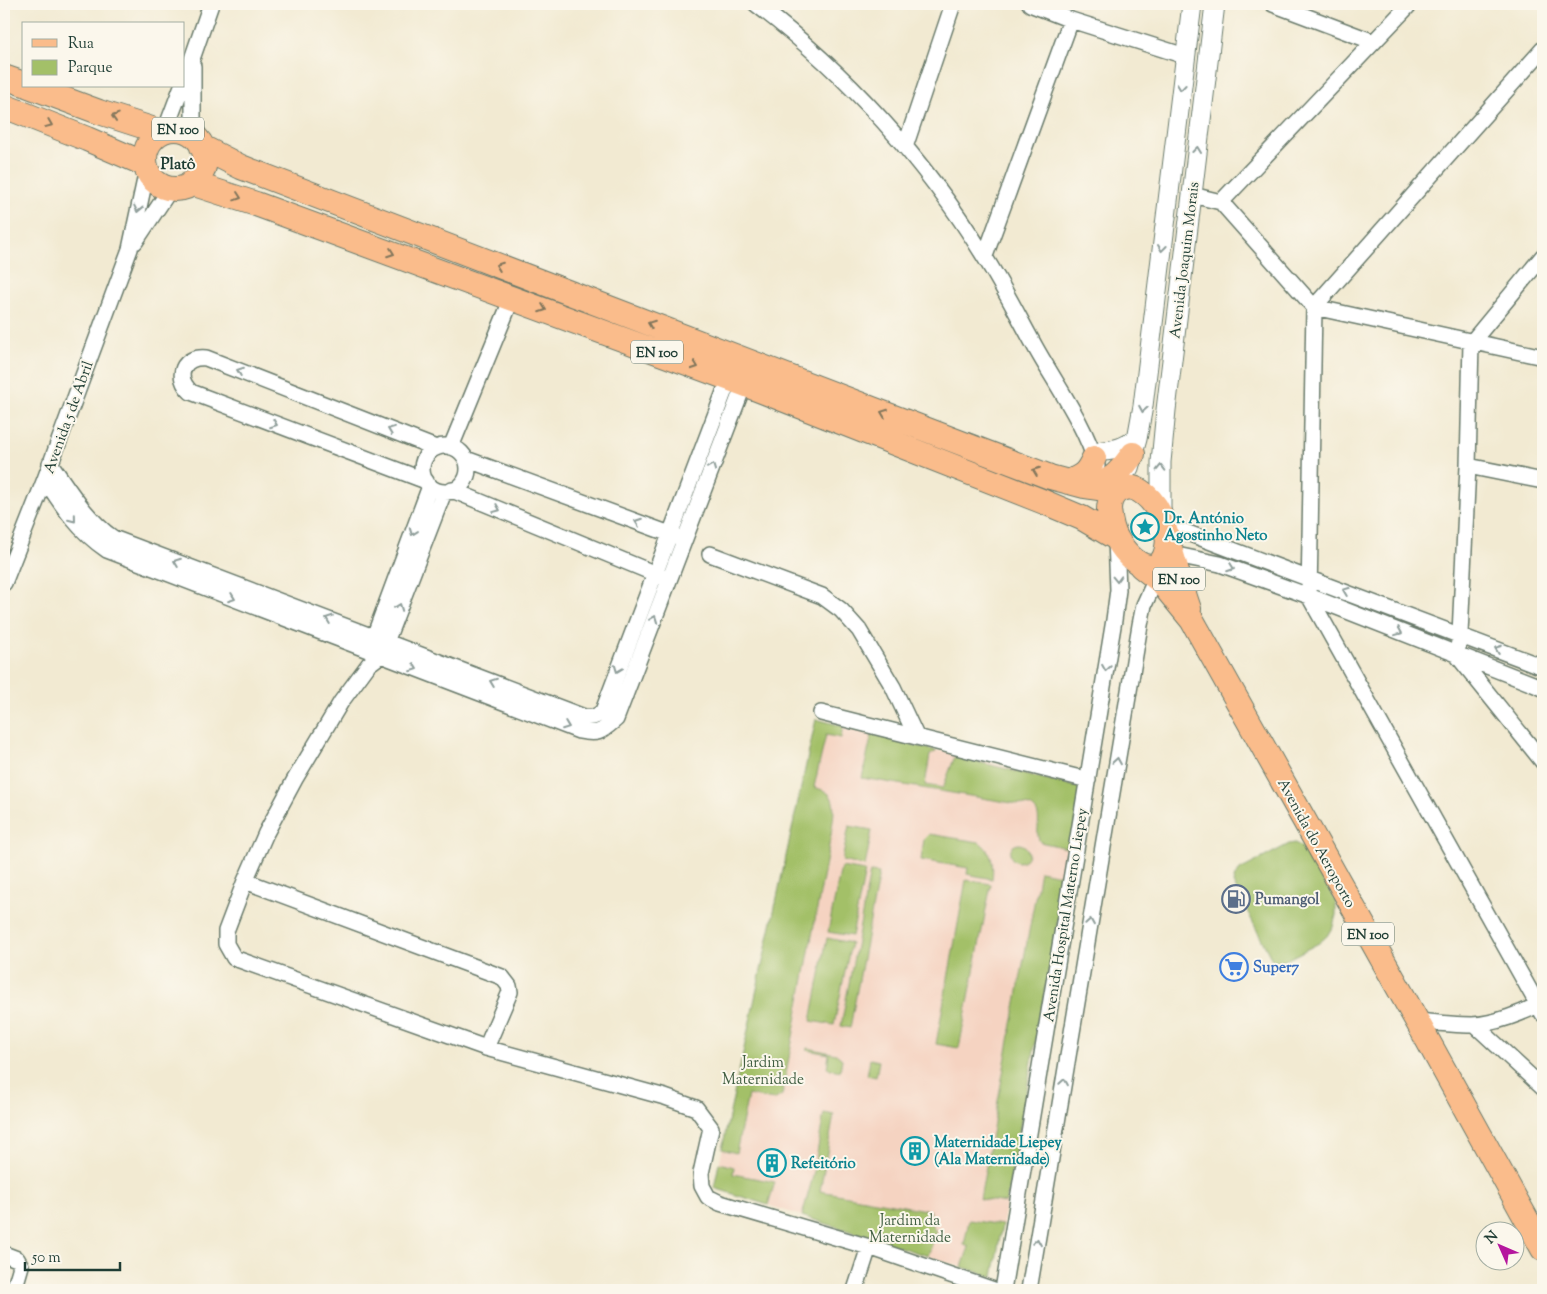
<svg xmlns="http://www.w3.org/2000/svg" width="1547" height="1294" font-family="'Sorts Mill Goudy',serif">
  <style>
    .built { fill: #f5d3c1 }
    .green { fill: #a3c068; stroke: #617e4e }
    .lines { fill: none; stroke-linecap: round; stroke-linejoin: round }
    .minor-casing { stroke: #697a6b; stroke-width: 18 }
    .tertiary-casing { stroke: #697a6b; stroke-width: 21 }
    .primary-casing { stroke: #697a6b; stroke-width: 26 }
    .minor { stroke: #fff; stroke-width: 15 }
    .tertiary { stroke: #fff; stroke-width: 19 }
    .primary { stroke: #fabc8b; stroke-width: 24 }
    .oneway { stroke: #8f9e9a }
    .oneway2 { stroke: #82765b }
    .labels { text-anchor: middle; stroke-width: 4; stroke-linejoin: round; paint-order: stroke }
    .shield { fill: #fbf7ec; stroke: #61756b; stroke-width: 1 }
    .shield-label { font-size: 14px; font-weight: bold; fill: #1f3d34 }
    .street-label { font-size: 15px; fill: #1f3d34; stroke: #fbf7ec }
    .culture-label { font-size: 15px; font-weight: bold; fill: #0d838f; stroke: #fbf7ec; text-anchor: start }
    .service-label { font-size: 15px; font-weight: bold; fill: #4e5e75; stroke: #fbf7ec; text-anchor: start }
    .shop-label { font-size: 15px; font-weight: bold; fill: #366cbe; stroke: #fbf7ec; text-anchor: start }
    .park-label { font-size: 15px; fill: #405e41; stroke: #fbf7ec }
    .neighbourhood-label { font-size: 16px; font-weight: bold; fill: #1f3d34; stroke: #fbf7ec }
  </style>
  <rect width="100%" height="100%" fill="#fbf7ec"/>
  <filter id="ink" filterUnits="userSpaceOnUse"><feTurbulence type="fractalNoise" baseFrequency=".02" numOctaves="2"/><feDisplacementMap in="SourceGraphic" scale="10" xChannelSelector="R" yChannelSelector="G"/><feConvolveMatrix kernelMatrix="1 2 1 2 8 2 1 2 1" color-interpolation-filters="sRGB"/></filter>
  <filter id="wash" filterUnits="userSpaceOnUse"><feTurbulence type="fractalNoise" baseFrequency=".0096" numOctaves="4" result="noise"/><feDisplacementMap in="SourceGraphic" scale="20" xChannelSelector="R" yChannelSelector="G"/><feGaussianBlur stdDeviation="1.12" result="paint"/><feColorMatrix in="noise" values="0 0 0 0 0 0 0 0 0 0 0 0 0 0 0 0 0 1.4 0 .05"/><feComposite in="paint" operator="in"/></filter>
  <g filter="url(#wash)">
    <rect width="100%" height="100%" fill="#f2ead2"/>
    <!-- built -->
    <path class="built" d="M4,4H12L4,28Z
      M816,719L937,751H948L1081,788L1066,876L993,1277L714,1188Z"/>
    <!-- green -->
    <path class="green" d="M816,719L843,726L841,738L826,735L814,787C819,789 825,790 829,794C838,804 832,824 831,835L782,1095L774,1100L748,1095L736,1153L722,1149Z
      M872,734L937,751L930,755L925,785L943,788L955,756L1081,788L1071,849L1040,842C1033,830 1046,814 1030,806L862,778Z
      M849,826L872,830L865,866L842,861Z
      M929,834L979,842C992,851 994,864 992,879L967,874L968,868L921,860L924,839Z
      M1295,843L1303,848L1310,854L1336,902V915L1333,926L1327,936L1319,943L1286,960L1279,962L1273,961L1270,956L1233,883L1235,876L1240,870L1289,844Z
      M1010 853a9 9 0 1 1 18 0a9 9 0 1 1-18 0Z
      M841,867L865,871L852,936L828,932Z
      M1040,871L1066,876L1006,1203L980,1199Z
      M870,872L879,873L850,1028L841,1026Z
      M966,880L991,884L959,1048L936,1044Z
      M827,938L851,943L834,1025L811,1021Z
      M808,1048L836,1054L842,1059L840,1071L827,1068L829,1054L807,1050Z
      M870,1059L879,1061L876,1077L867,1075Z
      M824,1113L834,1115L820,1191L931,1211C930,1219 930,1225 936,1231L928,1256L802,1216L813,1176Z
      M719,1163L734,1167L733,1174L775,1182L768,1205L714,1188Z
      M969,1220L1002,1225L993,1277L962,1267L969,1247L964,1245Z"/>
  </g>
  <g filter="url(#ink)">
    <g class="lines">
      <defs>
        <path id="minor" d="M756,4C846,73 924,159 984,256C1004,287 1020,320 1038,352C1058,387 1086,427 1097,466
          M1030,4L1071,20L1185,56
          M1273,4L1374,42
          M1543,49L1314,307L1309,596L1543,1014
          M184,82L211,4
          M165,131L182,86
          M193,135V66
          M905,147L953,4
          M1192,195L1221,202L1314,307L1543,357
          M1221,202L1410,4
          M135,242L171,188
          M985,256L1071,20
          M1543,256L1471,343L1468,466L1460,634L1457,655L1543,762
          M422 469a23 23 0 1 1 46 0a23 23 0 1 1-46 0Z
          M451,447L512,298
          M466,459L678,537
          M50,463C69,490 86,519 113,538L584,717C593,718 596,717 603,711L729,379
          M1468,466L1543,481
          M45,479C62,506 80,532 107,550L579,731C599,735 601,732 616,719L744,384
          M426,481L191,392C174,376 183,356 206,358L436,448
          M452,490L663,577
          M444,492L381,655L369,664L341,702L295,779L266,833L245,881L226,931V944L234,958L486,1048L665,1097L696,1108L711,1128L701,1173L702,1186L708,1197L720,1203L869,1247
          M1164,524L1543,667
          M1167,553L1220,564L1309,596L1543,688
          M710,554L822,596L841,610L859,630L893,687L916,736
          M4,583L45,479L130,249L147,170
          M371,645L430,486
          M821,713L1088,780
          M245,881L502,977L509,986L510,992L486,1048
          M1417,1021C1436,1023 1454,1025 1472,1025C1494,1024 1524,1013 1543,1002
          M1475,1025L1543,1088
          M4,1254L17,1259L21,1266L14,1290
          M855,1290L869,1247L994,1290
          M1003,1290L1114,620L1118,590L1116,539
          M1029,1290L1140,625L1144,605L1159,572"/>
        <path id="tertiary" d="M1102,451C1116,451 1125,446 1137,439
          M1129,468L1137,439L1143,406L1192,4
          M1161,516V462L1166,410L1215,4"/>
        <path id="primary" d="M4,77L24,84
          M29,86L99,112L161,132
          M4,106L87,139L145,164
          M145 159a30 30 0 1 1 60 0a30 30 0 1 1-60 0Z
          M202,147L241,167L1050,477L1084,486L1117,491
          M191,183L256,204L744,384L1044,502L1082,518L1116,538
          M1068,482C1084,476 1087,473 1094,458
          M1092,485C1114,481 1120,471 1133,454
          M1168,538C1166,584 1133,568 1117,539C1112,531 1110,519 1109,510C1109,502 1112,494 1119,490C1126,486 1134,487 1140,491C1164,506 1165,533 1173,558C1178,575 1183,592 1189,609
          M1141,566L1160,581L1192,620L1417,1021L1543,1249"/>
      </defs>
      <!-- minor casing -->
      <use href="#minor" class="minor-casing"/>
      <!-- tertiary casing -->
      <use href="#tertiary" class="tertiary-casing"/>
      <!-- primary casing -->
      <use href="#primary" class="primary-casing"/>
      <!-- minor -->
      <use href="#minor" class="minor"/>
      <!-- tertiary -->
      <use href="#tertiary" class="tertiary"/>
      <!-- primary -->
      <use href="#primary" class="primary"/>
    </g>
    <!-- one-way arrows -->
    <defs><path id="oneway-chevron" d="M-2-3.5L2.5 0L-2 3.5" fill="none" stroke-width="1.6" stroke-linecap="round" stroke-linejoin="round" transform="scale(1.25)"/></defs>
    <g class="oneway">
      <use href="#oneway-chevron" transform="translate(1181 87) rotate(97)"/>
      <use href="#oneway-chevron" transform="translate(1197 150) rotate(-83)"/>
      <use href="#oneway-chevron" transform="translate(138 209) rotate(102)"/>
      <use href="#oneway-chevron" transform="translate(1162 248) rotate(97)"/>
      <use href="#oneway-chevron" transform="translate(240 371) rotate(-159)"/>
      <use href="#oneway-chevron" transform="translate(1143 409) rotate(100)"/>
      <use href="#oneway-chevron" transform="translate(274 424) rotate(21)"/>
      <use href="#oneway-chevron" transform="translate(391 430) rotate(-159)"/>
      <use href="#oneway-chevron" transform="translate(712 467) rotate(-69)"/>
      <use href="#oneway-chevron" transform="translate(1161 468) rotate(-89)"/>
      <use href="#oneway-chevron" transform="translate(497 509) rotate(22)"/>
      <use href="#oneway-chevron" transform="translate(73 519) rotate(51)"/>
      <use href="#oneway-chevron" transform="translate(638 522) rotate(-160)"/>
      <use href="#oneway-chevron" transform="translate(413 532) rotate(110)"/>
      <use href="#oneway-chevron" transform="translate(177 562) rotate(-159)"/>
      <use href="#oneway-chevron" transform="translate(1231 568) rotate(20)"/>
      <use href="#oneway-chevron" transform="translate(1117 579) rotate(88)"/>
      <use href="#oneway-chevron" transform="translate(1346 591) rotate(-159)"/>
      <use href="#oneway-chevron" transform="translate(232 598) rotate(21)"/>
      <use href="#oneway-chevron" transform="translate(399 607) rotate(-69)"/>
      <use href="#oneway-chevron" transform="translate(329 619) rotate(-159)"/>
      <use href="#oneway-chevron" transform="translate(654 619) rotate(-69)"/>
      <use href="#oneway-chevron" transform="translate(1399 632) rotate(22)"/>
      <use href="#oneway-chevron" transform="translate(1498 649) rotate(-159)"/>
      <use href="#oneway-chevron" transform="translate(414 668) rotate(21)"/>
      <use href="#oneway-chevron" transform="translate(1106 668) rotate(99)"/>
      <use href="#oneway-chevron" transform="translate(618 669) rotate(111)"/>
      <use href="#oneway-chevron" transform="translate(493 682) rotate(-159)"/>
      <use href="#oneway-chevron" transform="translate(566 726) rotate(21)"/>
      <use href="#oneway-chevron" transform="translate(1117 761) rotate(-81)"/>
      <use href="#oneway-chevron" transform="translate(1090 922) rotate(-81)"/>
      <use href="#oneway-chevron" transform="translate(1064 1082) rotate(-81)"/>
      <use href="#oneway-chevron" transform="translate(1037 1242) rotate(-81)"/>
    </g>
    <g class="oneway2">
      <use href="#oneway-chevron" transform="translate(115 117) rotate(-162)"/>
      <use href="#oneway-chevron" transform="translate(49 124) rotate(22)"/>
      <use href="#oneway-chevron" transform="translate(238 197) rotate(19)"/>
      <use href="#oneway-chevron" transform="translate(391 253) rotate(20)"/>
      <use href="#oneway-chevron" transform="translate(499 266) rotate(-159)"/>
      <use href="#oneway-chevron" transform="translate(543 309) rotate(20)"/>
      <use href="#oneway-chevron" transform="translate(651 324) rotate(-159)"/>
      <use href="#oneway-chevron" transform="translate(695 366) rotate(20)"/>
      <use href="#oneway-chevron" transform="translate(884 413) rotate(-159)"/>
      <use href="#oneway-chevron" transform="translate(1036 471) rotate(-159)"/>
    </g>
  </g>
  <!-- icons -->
  <defs>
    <symbol id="sight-ring" viewBox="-11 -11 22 22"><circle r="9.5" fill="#fbf7ec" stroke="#0f9aa8" stroke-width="1.5"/><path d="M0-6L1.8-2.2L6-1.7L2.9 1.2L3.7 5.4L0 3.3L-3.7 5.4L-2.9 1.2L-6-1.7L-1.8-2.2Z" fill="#0f9aa8"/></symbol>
    <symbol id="fuel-ring" viewBox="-11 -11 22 22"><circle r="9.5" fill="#fbf7ec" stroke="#5c6f8a" stroke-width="1.5"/><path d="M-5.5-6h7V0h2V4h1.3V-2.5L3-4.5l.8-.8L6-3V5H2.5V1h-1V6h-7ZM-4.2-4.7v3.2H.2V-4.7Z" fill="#5c6f8a"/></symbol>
    <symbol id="supermarket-ring" viewBox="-11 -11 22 22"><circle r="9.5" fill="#fbf7ec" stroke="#3f7fe0" stroke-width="1.5"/><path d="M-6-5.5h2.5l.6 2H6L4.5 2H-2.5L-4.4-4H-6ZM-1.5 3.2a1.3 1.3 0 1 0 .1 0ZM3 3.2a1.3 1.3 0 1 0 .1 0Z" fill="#3f7fe0"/></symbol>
    <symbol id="building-ring" viewBox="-11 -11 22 22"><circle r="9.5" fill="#fbf7ec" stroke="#0f9aa8" stroke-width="1.5"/><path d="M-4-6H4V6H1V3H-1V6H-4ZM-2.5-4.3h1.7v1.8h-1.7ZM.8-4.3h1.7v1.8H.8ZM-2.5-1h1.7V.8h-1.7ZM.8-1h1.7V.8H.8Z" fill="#0f9aa8"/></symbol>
  </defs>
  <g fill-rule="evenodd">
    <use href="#sight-ring" x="1129" y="511" width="32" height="32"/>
    <use href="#fuel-ring" x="1220" y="883" width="32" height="32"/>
    <use href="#supermarket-ring" x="1218" y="951" width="32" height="32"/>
    <use href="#building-ring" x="899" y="1135" width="32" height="32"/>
    <use href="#building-ring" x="756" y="1147" width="32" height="32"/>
  </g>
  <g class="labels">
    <!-- shield labels -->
    <g class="shield">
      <rect x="152" y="117.5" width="52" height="23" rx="4"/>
      <rect x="631" y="340.5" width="52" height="23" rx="4"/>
      <rect x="1153" y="567.5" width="52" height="23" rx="4"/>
      <rect x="1342" y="922.5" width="52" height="23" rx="4"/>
    </g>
    <g class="shield-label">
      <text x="178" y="134">EN 100</text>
      <text x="657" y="357">EN 100</text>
      <text x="1179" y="584">EN 100</text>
      <text x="1368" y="939">EN 100</text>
    </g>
    <!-- street labels -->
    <g class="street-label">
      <text transform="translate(1184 260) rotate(-83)" y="5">Avenida Joaquim Morais</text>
      <text transform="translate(68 417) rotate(-70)" y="5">Avenida 5 de Abril</text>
      <text transform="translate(1317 843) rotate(61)" y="5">Avenida do Aeroporto</text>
      <text transform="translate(1065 915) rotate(-81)" y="5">Avenida Hospital Materno Liepey</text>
    </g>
    <!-- culture labels -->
    <g class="culture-label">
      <text x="1164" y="523">Dr. António<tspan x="1164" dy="17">Agostinho Neto</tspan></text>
      <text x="934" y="1147">Maternidade Liepey<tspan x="934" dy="17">(Ala Maternidade)</tspan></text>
      <text x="791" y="1168">Refeitório</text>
    </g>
    <!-- service labels -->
    <g class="service-label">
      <text x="1255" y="904">Pumangol</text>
    </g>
    <!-- shop labels -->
    <g class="shop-label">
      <text x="1253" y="972">Super7</text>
    </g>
    <!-- park labels -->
    <g class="park-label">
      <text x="763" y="1067">Jardim<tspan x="763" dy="17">Maternidade</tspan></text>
      <text x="910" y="1225">Jardim da<tspan x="910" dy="17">Maternidade</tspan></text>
    </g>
    <!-- neighbourhood labels -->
    <g class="neighbourhood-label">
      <text x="178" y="169">Platô</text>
    </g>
  </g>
  <!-- margin -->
  <rect width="1547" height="1294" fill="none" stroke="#fbf7ec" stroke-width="20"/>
  <!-- legend -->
  <rect x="22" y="22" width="162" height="65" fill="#fbf7ec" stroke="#a3ada2"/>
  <rect x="32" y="39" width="25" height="8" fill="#fabc8b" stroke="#a3ada2"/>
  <text x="68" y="48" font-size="15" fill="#1f3d34">Rua</text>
  <rect x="32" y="60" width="25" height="15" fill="#a3c068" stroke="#a3ada2"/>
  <text x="68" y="72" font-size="15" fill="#1f3d34">Parque</text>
  <!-- north arrow -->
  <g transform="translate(1500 1246) rotate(315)"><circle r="24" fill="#fbf7ec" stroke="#a3ada2"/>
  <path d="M0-4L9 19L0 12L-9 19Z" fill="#b5179e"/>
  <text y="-8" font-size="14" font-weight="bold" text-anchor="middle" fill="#1f3d34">N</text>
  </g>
  <!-- scale -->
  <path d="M25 1262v8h95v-8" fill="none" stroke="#1f3d34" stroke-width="2.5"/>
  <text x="32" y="1262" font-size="15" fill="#1f3d34" stroke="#fbf7ec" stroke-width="4" paint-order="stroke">50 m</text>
</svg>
